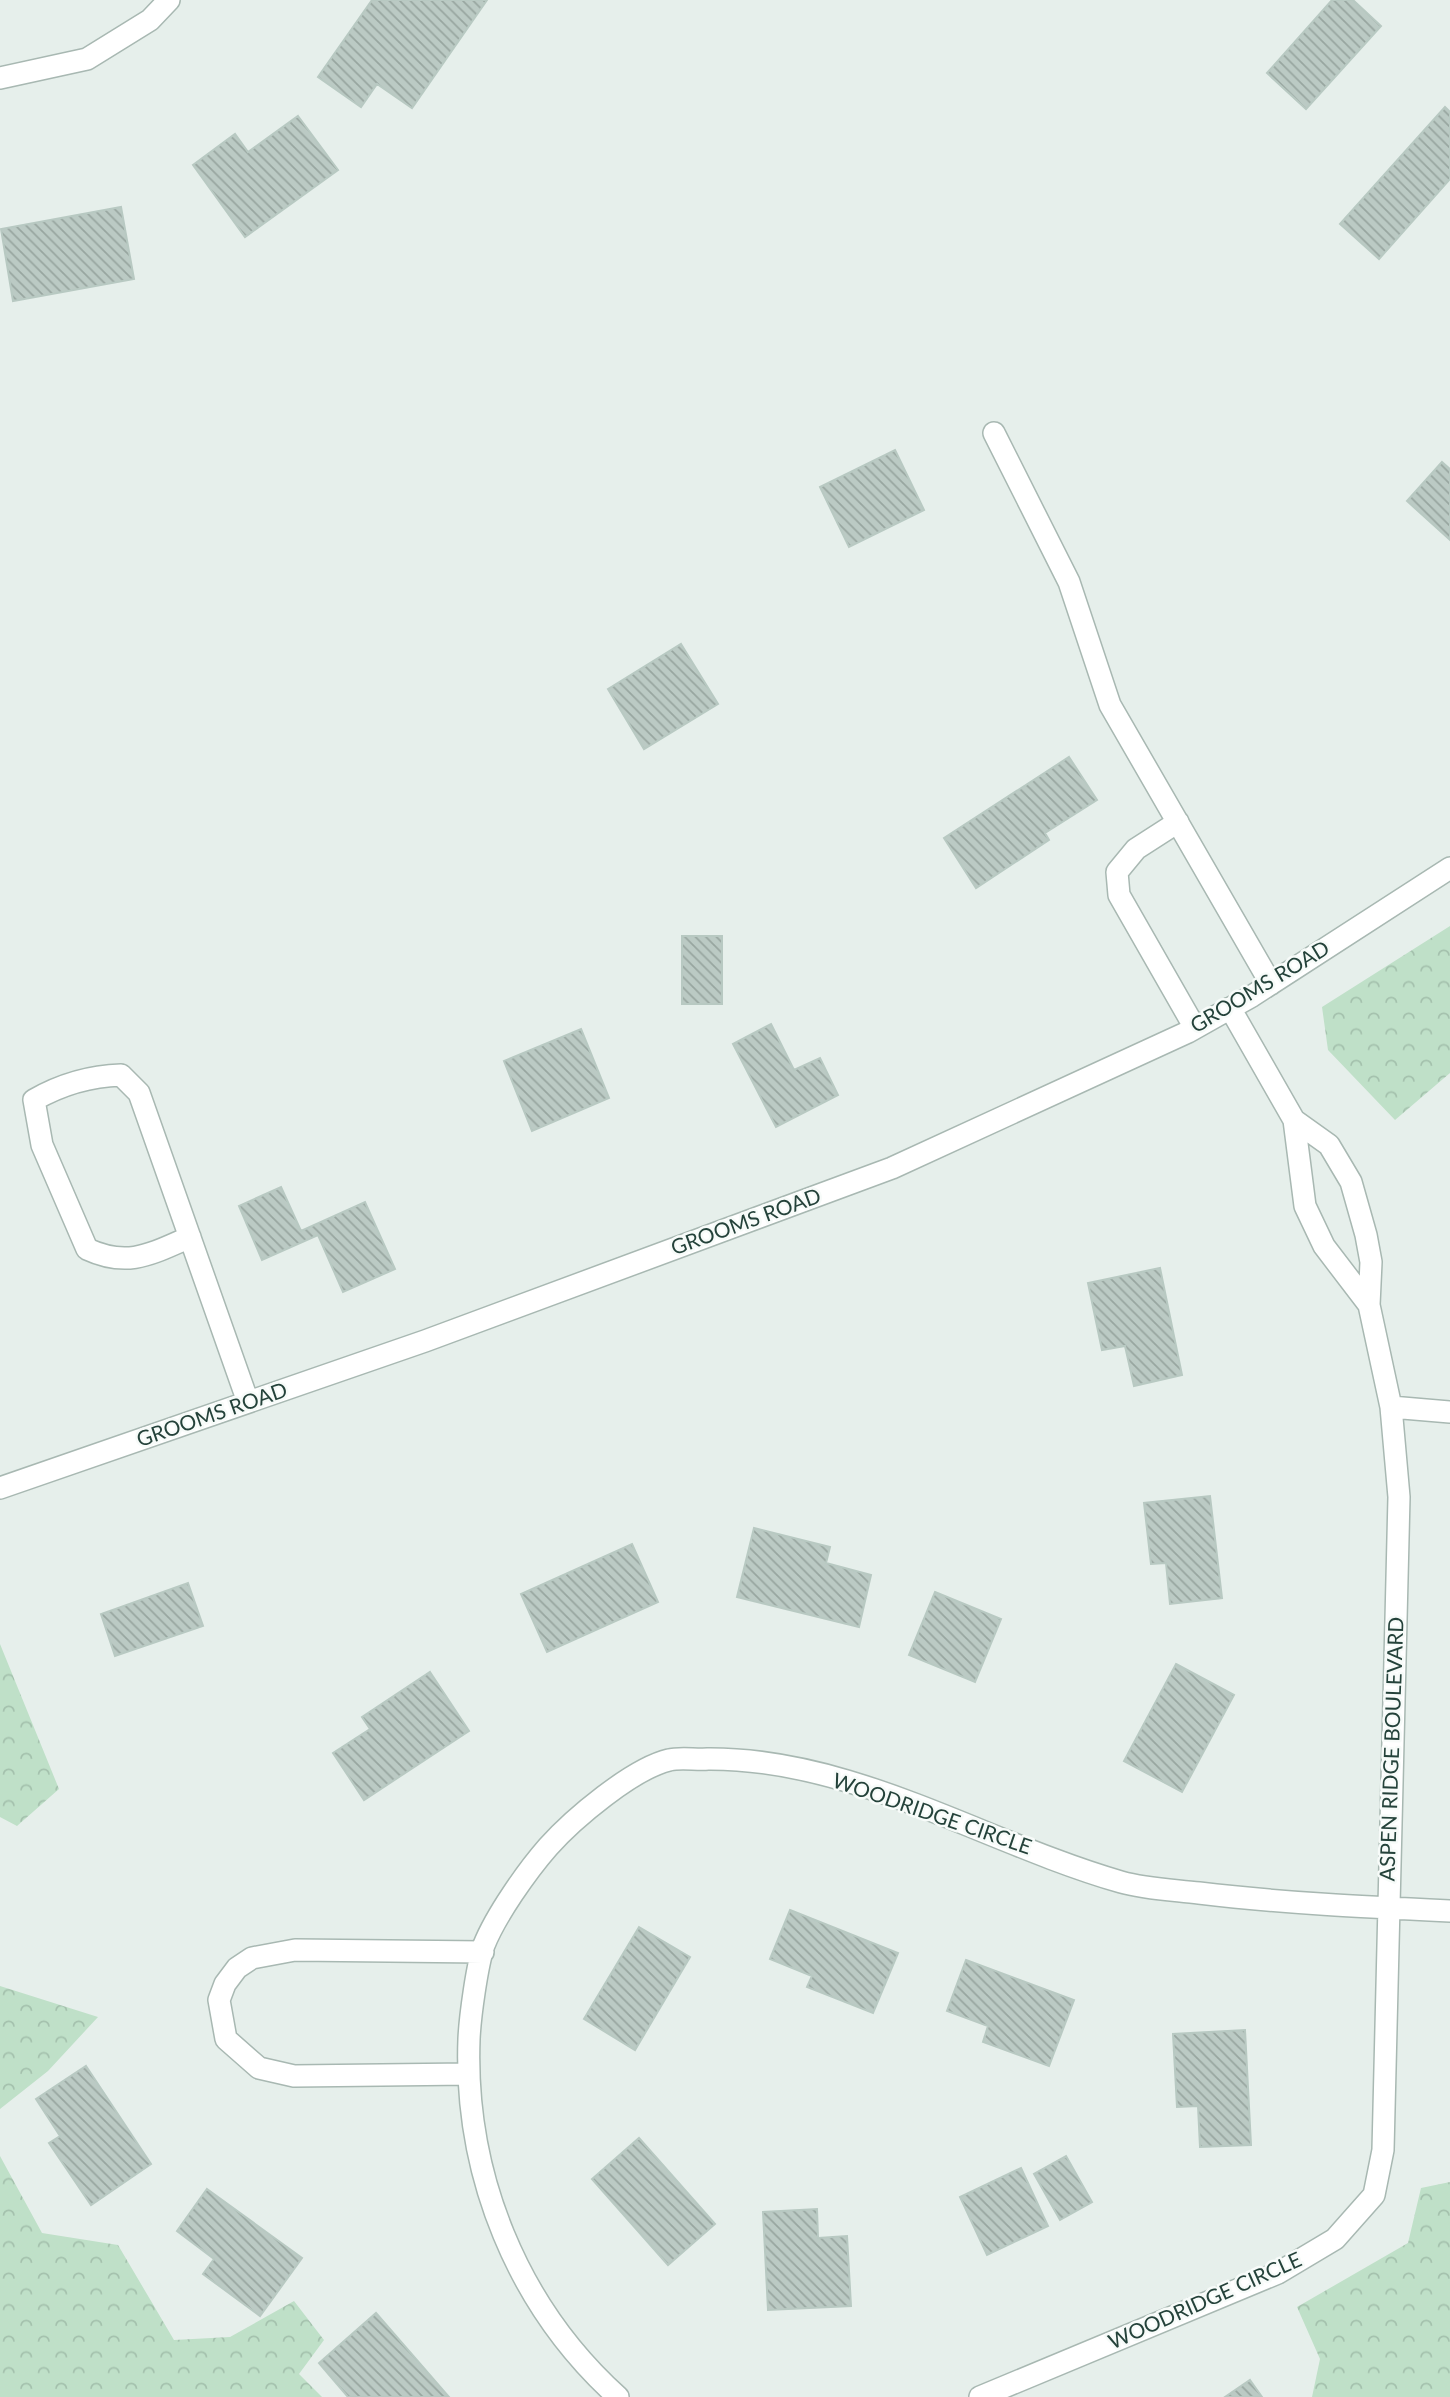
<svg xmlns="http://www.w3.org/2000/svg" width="1450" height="2397" font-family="Lato,sans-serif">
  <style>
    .forest { fill: url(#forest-crowns) }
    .building { fill: url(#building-back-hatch); stroke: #b8c9c2; stroke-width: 2 }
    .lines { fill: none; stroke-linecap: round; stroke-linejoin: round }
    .minor-casing { stroke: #a8b8b2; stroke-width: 24 }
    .minor { stroke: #fff; stroke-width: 21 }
    .labels { text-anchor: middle; stroke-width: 5; stroke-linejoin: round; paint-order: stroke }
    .street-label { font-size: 21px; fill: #24423a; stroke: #f7fbf9 }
  </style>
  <defs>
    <pattern id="forest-crowns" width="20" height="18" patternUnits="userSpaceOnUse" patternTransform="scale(1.75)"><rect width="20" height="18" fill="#bfe0c8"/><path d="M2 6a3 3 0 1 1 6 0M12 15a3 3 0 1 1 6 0" fill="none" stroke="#a4c1ad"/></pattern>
    <pattern id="building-back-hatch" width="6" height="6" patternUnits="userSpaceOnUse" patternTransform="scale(1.75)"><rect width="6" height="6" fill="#bbcac4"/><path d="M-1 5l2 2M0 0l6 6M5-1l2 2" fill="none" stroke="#98a6a0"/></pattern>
  </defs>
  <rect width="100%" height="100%" fill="#e6efeb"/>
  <!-- forest -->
  <path class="forest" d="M1450,926V1073L1395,1120L1328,1050L1322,1007Z
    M0,1644L59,1789L17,1826L0,1817Z
    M0,1986L98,2017L48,2071L0,2109Z
    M0,2156L42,2233L118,2245L174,2340L230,2337L294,2301L324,2340L299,2374L322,2397H0Z
    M1450,2182V2397H1312L1320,2359L1297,2307L1408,2243L1421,2188Z"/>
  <!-- building -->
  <path class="building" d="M372,0H487L412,108L377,84L361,107L318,77Z
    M1332,0H1353L1381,26L1306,109L1267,73Z
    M1445,107L1450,112V179L1379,259L1340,224Z
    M298,116L338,170L245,237L193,165L235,134L248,152Z
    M121,207L134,279L13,301L1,229Z
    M895,450L924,510L849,547L820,487Z
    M1442,462L1450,469V540L1407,501Z
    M681,644L718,704L644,749L608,689Z
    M1069,757L1097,800L1045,833L1049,840L976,888L944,838Z
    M682,936H722V1004H682Z
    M771,1024L794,1070L820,1058L838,1095L776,1127L733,1044Z
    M581,1029L609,1098L532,1131L504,1061Z
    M281,1187L301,1231L365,1202L395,1269L343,1292L318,1235L262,1260L239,1206Z
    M1160,1268L1182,1375L1134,1386L1125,1346L1102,1350L1088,1283Z
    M1210,1496L1222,1598L1170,1604L1166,1563L1151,1564L1144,1503Z
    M754,1528L830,1547L826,1563L871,1575L859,1627L737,1597Z
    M632,1544L658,1602L547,1652L521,1594Z
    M188,1583L203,1626L115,1656L101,1614Z
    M935,1592L1001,1619L975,1682L909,1655Z
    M1176,1664L1234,1695L1182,1792L1124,1761Z
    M430,1672L469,1731L364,1800L333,1753L370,1729L362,1717Z
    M790,1910L898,1953L873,2013L807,1987L812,1976L770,1959Z
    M639,1927L690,1957L635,2050L584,2019Z
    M966,1960L1074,2000L1049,2066L983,2042L988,2026L947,2011Z
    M1245,2030L1251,2145L1200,2147L1198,2106L1177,2107L1173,2034Z
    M86,2066L151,2164L91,2205L49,2143L60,2136L36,2099Z
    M639,2138L715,2224L668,2265L592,2179Z
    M1066,2156L1092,2202L1060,2220L1034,2174Z
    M1021,2168L1048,2226L987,2255L960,2197Z
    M207,2189L302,2258L260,2316L203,2274L214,2259L177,2231Z
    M817,2209L818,2238L847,2236L851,2306L768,2310L763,2212Z
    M376,2313L449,2397H348L319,2363Z
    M1250,2380L1262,2397H1225Z"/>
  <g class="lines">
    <defs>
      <path id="minor" d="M0,78L87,59L150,20L169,0
        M994,433L1069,582L1110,705L1271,984
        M1178,822L1136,849L1117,872L1119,895L1195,1028
        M1230,1008L1294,1120L1305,1206L1324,1246L1369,1305
        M190,1237C151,1254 128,1268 87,1249L42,1145L34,1100C62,1084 89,1076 121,1075L139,1093L248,1402
        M1391,1407L1450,1412
        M0,1488L425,1341L892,1168L1188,1032L1252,996L1450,868
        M469,2074L294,2076L259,2068L226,2039L219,2000L225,1984L237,1968L252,1958L295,1950L483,1952
        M618,2397C517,2306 464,2174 469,2039C470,2017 477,1965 484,1945C496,1915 527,1871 548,1847C573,1819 632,1769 669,1760C680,1757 696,1760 708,1759C854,1758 985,1843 1121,1882C1145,1889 1174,1890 1199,1893C1282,1903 1366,1907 1450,1911
        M980,2397L1278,2273L1335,2239L1374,2195L1383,2150L1399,1497L1391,1407L1369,1305L1371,1262L1366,1235L1351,1182L1329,1145L1294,1120"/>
    </defs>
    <!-- minor casing -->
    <use href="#minor" class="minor-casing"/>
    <!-- minor -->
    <use href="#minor" class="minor"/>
  </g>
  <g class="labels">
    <!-- street labels -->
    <g class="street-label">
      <text transform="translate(1260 987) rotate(-31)" y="7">GROOMS ROAD</text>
      <text transform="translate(746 1222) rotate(-20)" y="7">GROOMS ROAD</text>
      <text transform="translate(212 1415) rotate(-19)" y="7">GROOMS ROAD</text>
      <text transform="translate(1392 1749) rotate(-88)" y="7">ASPEN RIDGE BOULEVARD</text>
      <text transform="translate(932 1814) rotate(19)" y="7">WOODRIDGE CIRCLE</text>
      <text transform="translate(1205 2301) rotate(-24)" y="7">WOODRIDGE CIRCLE</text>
    </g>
  </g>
</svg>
